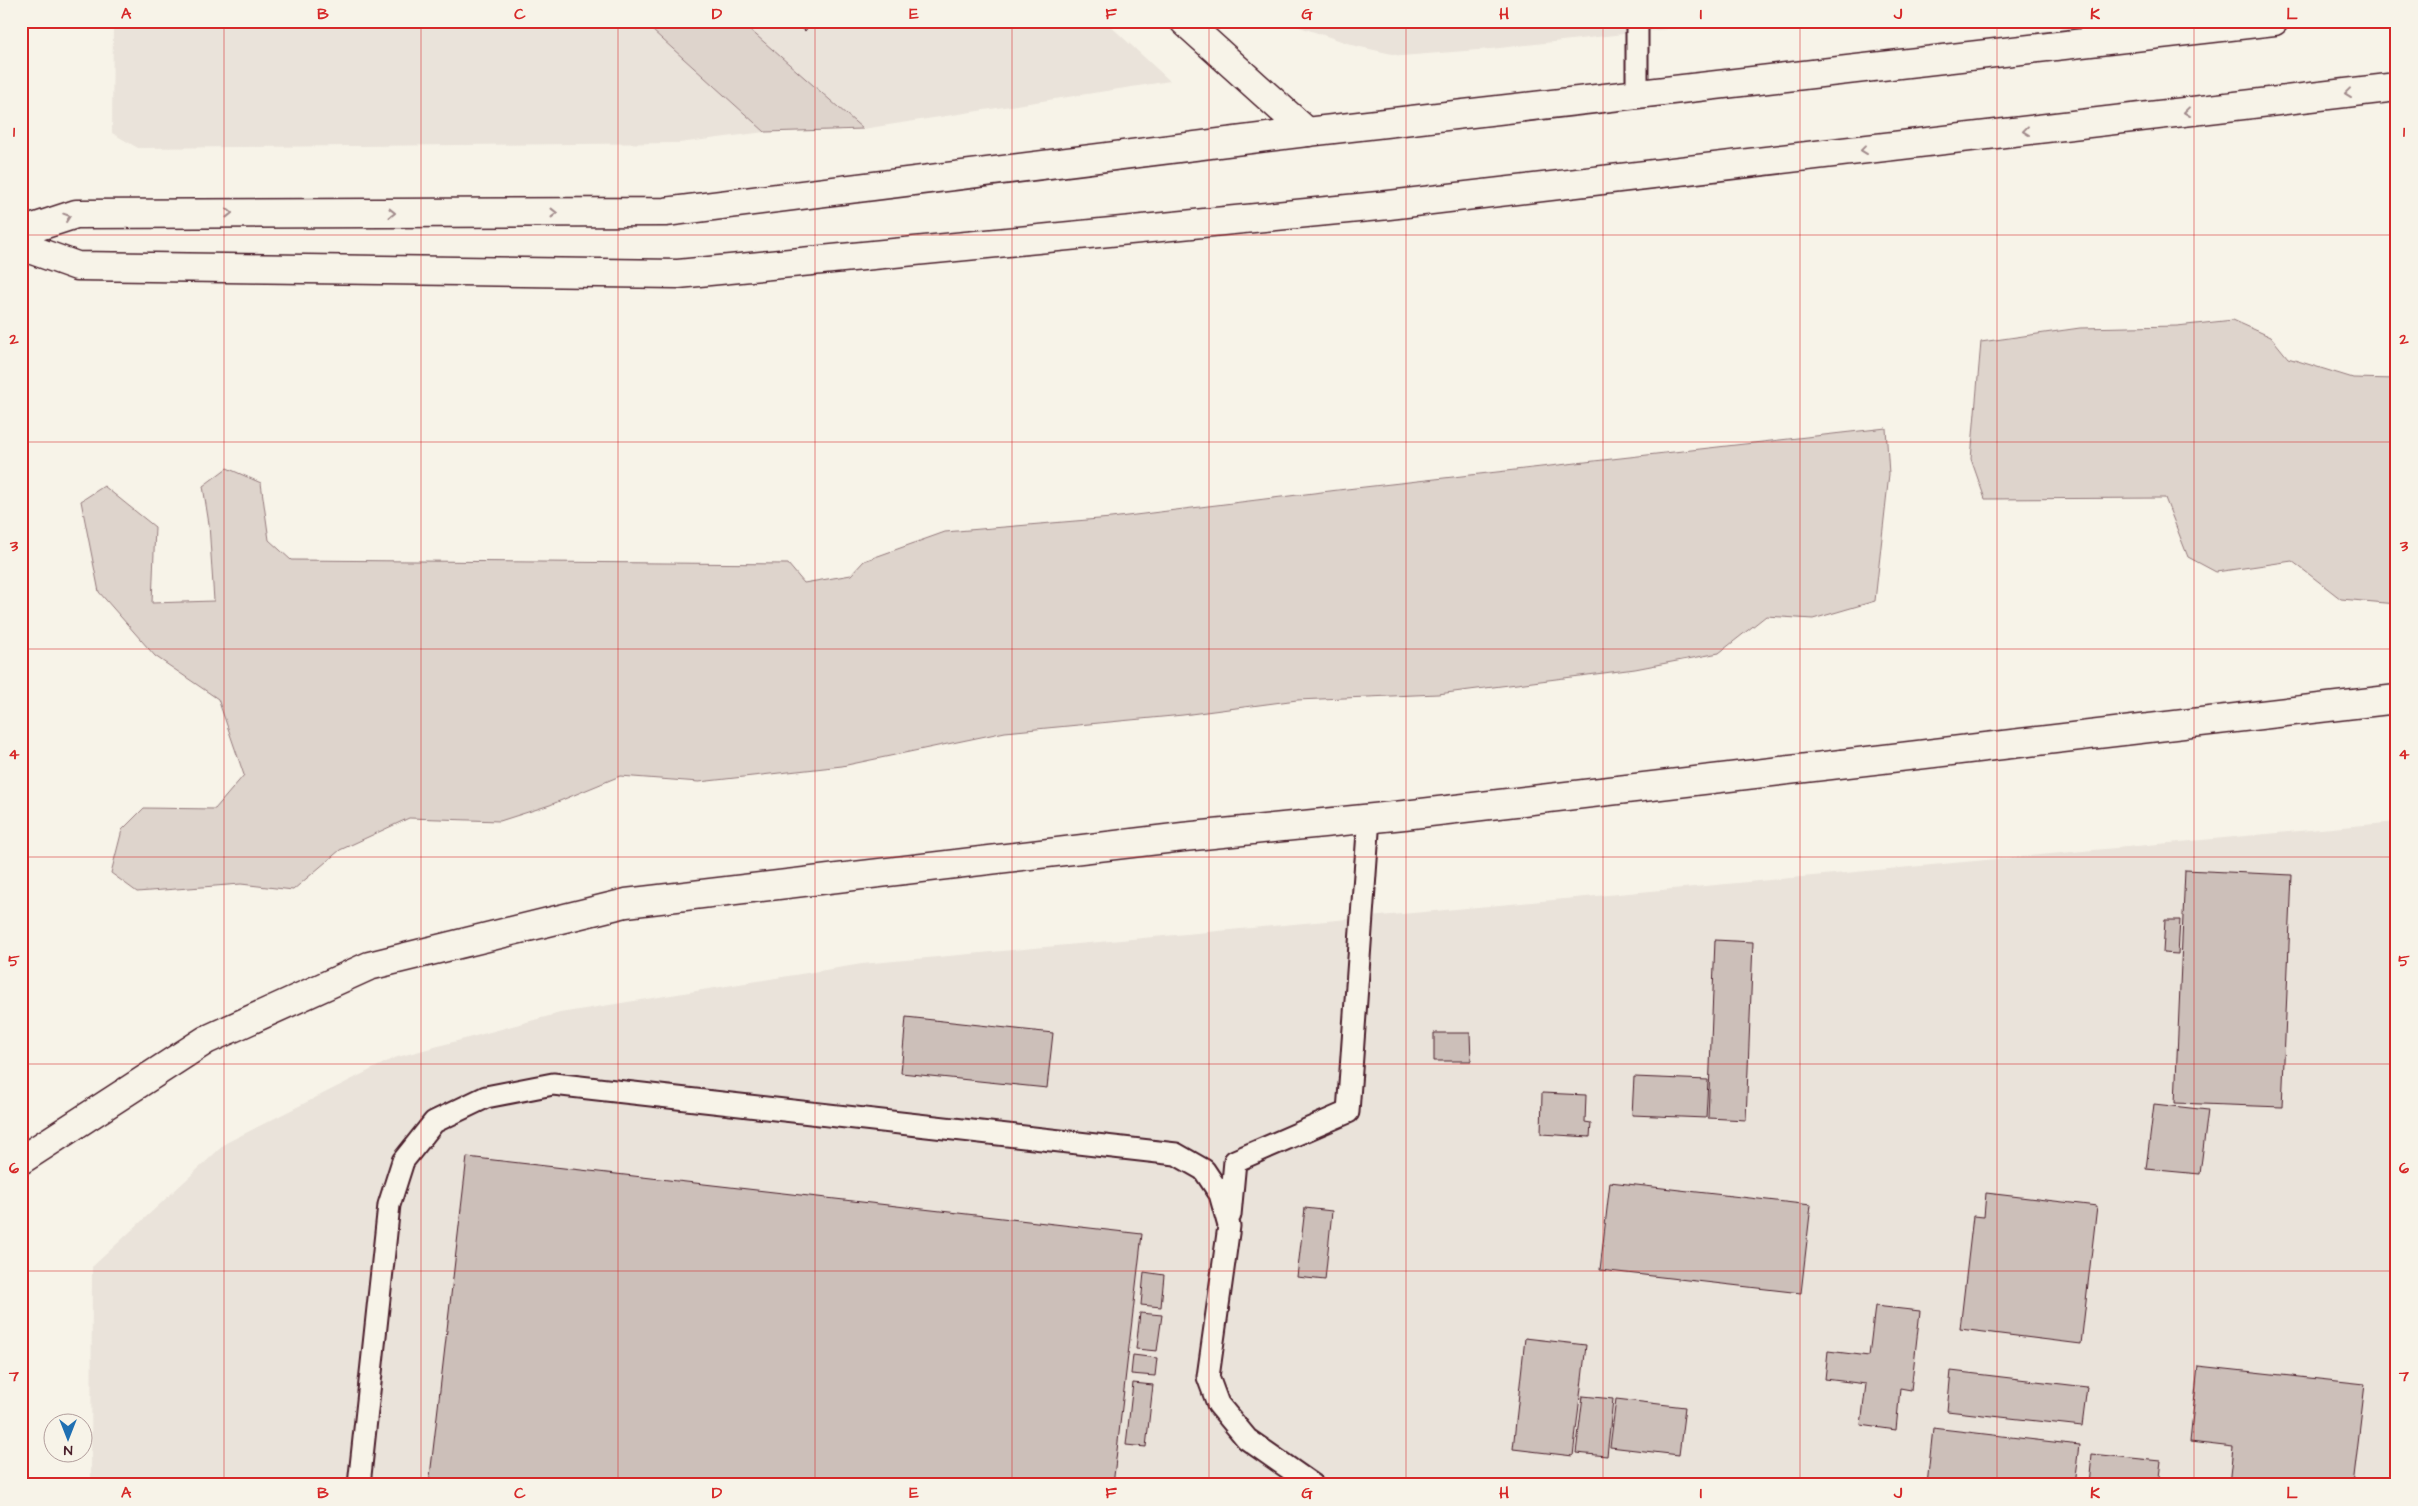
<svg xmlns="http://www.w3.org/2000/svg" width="2418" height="1506" font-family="'Architects Daughter',sans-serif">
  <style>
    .built { fill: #eae3da }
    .green { fill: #ded4cc; stroke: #947a7c }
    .building { fill: #ccbfb9; stroke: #4a1f2b }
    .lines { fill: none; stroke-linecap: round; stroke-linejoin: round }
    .service-casing { stroke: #4a1f2b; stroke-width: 25 }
    .minor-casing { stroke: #4a1f2b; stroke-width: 31 }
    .tertiary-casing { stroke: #4a1f2b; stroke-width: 31 }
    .service { stroke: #f7f3e8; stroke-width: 21 }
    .minor { stroke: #f7f3e8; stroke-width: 28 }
    .tertiary { stroke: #f7f3e8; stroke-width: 28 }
    .oneway { stroke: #a0898a }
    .grid { fill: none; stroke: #d62828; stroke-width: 1; stroke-opacity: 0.55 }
    .neatline { fill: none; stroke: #d62828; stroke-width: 2 }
    .grid-label { font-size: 16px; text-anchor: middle; font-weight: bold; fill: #d62828 }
  </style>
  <rect width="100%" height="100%" fill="#f7f3e8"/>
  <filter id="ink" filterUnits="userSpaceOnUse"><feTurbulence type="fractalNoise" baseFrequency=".02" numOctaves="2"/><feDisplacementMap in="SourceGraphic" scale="10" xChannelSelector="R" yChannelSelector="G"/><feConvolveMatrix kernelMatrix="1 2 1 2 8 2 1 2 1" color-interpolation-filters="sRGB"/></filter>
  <g filter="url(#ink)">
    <!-- built -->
    <path class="built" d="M113,21H642L765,132L679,143L138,148L112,133Z
      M740,21H1105L1170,81L863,129Z
      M1282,21H1738L1491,49L1401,56L1356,46Z
      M2397,822V1485H91L92,1267L226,1143L394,1058L560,1013L862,964Z"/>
    <!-- green -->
    <path class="green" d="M642,21H740L863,129L765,132Z
      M2233,320L2271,337L2288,358L2353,378L2397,379V604L2341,599L2292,561L2216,572L2188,557L2165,498L1985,499L1971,459L1981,342L2080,328L2177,326Z
      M1886,428L1889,474L1875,601L1813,619L1766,616L1719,653L1635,669L1438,694L1297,700L1183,715L1005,732L842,766L699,782L620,776L550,805L500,821L409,818L340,850L293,890L241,884L137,892L111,873L122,830L144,808L215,809L244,775L218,699L155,656L99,592L81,501L104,486L155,527L152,603L214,601L209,524L203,486L227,468L261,483L269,540L291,560L788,564L804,583L851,575L864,561L945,532L1111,518L1338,490Z"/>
    <!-- building -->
    <path class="building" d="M794,21H813L805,31Z
      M2185,870L2292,875L2282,1107L2175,1103Z
      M2165,920H2180L2178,954L2163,953Z
      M1715,940L1753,942L1746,1120L1708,1118Z
      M906,1017L1053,1033L1047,1088L901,1073Z
      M1434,1033H1470L1471,1061H1434Z
      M1634,1077L1708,1080L1706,1118L1632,1115Z
      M1542,1093L1586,1095L1585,1122L1591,1123L1590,1137L1541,1134Z
      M2154,1104L2208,1110L2200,1174L2146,1169Z
      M467,1157L1142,1234L1113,1485H429Z
      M1610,1182L1811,1205L1801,1293L1600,1270Z
      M1986,1193L2097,1206L2081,1344L1960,1329L1973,1216L1984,1217Z
      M1305,1208L1332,1211L1325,1280L1297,1277Z
      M1144,1272L1164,1275L1161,1307L1141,1305Z
      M1875,1306L1920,1311L1911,1390L1900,1388L1896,1430L1861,1425L1866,1384L1825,1379L1828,1351L1869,1356Z
      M1140,1313L1162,1315L1157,1351L1136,1349Z
      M1525,1338L1586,1345L1573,1456L1513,1449Z
      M1133,1355L1157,1358L1155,1376L1131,1374Z
      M2198,1366L2365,1384L2353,1485H2229L2233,1447L2190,1442Z
      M1951,1371L2087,1387L2082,1426L1947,1411Z
      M1133,1383L1153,1385L1146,1447L1126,1445Z
      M1583,1396L1613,1399L1607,1456L1576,1453Z
      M1616,1399L1685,1407L1679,1455L1610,1447Z
      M1933,1428L2079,1445L2074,1485H1927Z
      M2092,1454L2161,1461L2158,1485H2089Z"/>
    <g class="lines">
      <defs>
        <path id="service" d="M1637,21V94
          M1230,1215L1235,1161L1348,1112L1369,818
          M359,1485L389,1205L403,1161L434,1122L486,1097L553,1084L1176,1154L1204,1170L1220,1194L1229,1226L1208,1377L1218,1404L1247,1439L1313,1485"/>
        <path id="minor" d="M1184,21L1307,132
          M21,1160L206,1040L369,966L626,903L1183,837L1404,815L2397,699"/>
        <path id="tertiary" d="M21,232L76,214L665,212L1307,132L2274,21
          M21,246L77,266L678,274L1389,205L2397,87"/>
      </defs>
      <!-- service casing -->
      <use href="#service" class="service-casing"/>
      <!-- minor casing -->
      <use href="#minor" class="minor-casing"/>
      <!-- tertiary casing -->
      <use href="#tertiary" class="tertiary-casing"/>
      <!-- service -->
      <use href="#service" class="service"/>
      <!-- minor -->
      <use href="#minor" class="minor"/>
      <!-- tertiary -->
      <use href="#tertiary" class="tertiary"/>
    </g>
    <!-- one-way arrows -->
    <defs><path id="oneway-chevron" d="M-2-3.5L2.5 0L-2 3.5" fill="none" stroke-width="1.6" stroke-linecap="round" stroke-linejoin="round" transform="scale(1.25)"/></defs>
    <g class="oneway">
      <use href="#oneway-chevron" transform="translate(2348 93) rotate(173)"/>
      <use href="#oneway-chevron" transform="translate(2187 112) rotate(173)"/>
      <use href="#oneway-chevron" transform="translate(2026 131) rotate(173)"/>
      <use href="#oneway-chevron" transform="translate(1864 150) rotate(173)"/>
      <use href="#oneway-chevron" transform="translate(229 213)"/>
      <use href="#oneway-chevron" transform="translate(392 213)"/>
      <use href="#oneway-chevron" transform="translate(554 213)"/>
      <use href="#oneway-chevron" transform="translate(67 217) rotate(-19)"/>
    </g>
  </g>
  <!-- grid -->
  <path class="grid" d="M224,21V1485M421,21V1485M618,21V1485M815,21V1485M1012,21V1485M1209,21V1485M1406,21V1485M1603,21V1485M1800,21V1485M1997,21V1485M2194,21V1485M21,235H2397M21,442H2397M21,649H2397M21,857H2397M21,1064H2397M21,1271H2397"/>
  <!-- margin -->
  <rect width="2418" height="1506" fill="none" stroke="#f7f3e8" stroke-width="55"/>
  <!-- north arrow -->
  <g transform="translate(68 1438) rotate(180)"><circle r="24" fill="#f7f3e8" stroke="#b29e9c"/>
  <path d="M0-4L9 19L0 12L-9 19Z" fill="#1f6fb2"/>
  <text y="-8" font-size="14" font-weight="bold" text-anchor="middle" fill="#4a1f2b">N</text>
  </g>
  <rect x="28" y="28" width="2362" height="1450" class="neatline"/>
  <g class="grid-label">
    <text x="126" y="19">A</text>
    <text x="323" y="19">B</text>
    <text x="520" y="19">C</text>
    <text x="717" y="19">D</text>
    <text x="914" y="19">E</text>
    <text x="1111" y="19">F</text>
    <text x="1307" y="19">G</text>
    <text x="1504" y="19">H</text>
    <text x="1701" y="19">I</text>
    <text x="1898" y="19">J</text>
    <text x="2095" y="19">K</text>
    <text x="2292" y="19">L</text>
    <text x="14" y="137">1</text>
    <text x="2404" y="137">1</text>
    <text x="14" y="344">2</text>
    <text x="2404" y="344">2</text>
    <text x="14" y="551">3</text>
    <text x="2404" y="551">3</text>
    <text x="14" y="759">4</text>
    <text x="2404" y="759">4</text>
    <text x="14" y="966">5</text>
    <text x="2404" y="966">5</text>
    <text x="14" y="1173">6</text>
    <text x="2404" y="1173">6</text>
    <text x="14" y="1381">7</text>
    <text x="2404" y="1381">7</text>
    <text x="126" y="1498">A</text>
    <text x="323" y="1498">B</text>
    <text x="520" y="1498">C</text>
    <text x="717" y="1498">D</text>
    <text x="914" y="1498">E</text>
    <text x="1111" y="1498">F</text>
    <text x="1307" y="1498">G</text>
    <text x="1504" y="1498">H</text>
    <text x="1701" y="1498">I</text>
    <text x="1898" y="1498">J</text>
    <text x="2095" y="1498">K</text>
    <text x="2292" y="1498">L</text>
  </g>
</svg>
